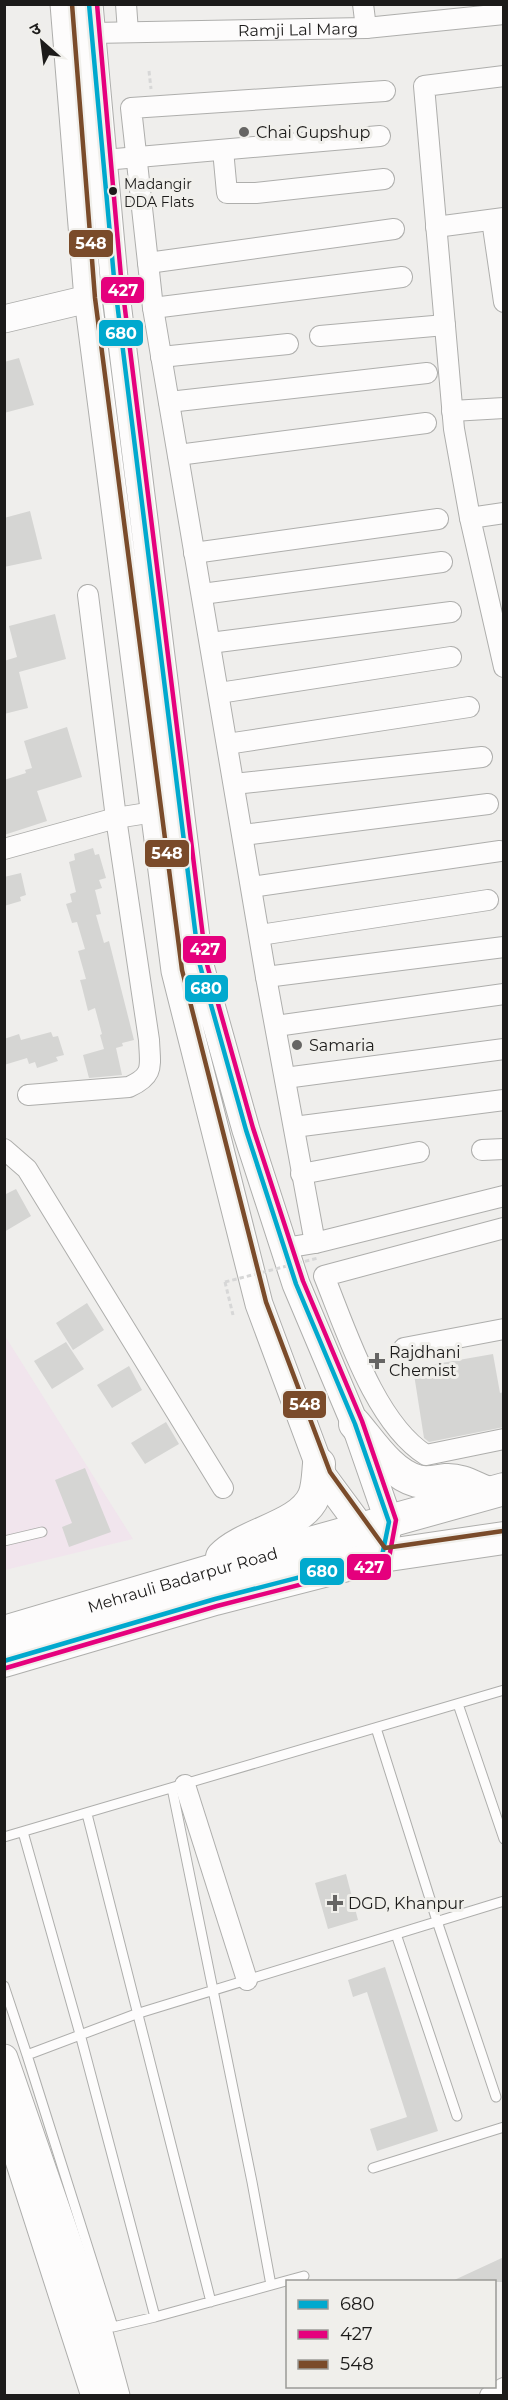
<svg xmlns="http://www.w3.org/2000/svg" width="508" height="2400" font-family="Montserrat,'Noto Sans Devanagari',sans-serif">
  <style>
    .education { fill: #f1e5ed }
    .building { fill: #d5d5d3 }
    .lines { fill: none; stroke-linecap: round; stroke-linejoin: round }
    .lane-casing { stroke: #aeaeac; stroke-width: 11 }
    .street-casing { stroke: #aeaeac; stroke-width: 22 }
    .secondary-casing { stroke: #aeaeac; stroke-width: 29 }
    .primary-casing { stroke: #aeaeac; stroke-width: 34 }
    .path { stroke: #d7d7d7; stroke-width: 3; stroke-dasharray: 4.5 3; stroke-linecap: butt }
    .lane { stroke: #fdfcfc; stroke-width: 9 }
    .street { stroke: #fdfcfc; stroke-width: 20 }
    .secondary { stroke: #fdfcfc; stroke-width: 27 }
    .primary { stroke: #fdfcfc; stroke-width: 32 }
    .path-bridge { stroke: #d7d7d7; stroke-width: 3; stroke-dasharray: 4.5 3; stroke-linecap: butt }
    .bus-1-casing { stroke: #f0efeb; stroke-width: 9 }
    .bus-2-casing { stroke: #f0efeb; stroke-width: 9 }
    .bus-3-casing { stroke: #f0efeb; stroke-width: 9 }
    .bus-1 { stroke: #00a9ce; stroke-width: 4.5 }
    .bus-2 { stroke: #e5007d; stroke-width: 4.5 }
    .bus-3 { stroke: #7a4b2a; stroke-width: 4.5 }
    .poi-dot { fill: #666564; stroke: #f0efeb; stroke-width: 2 }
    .bus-dot { fill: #1c1b1a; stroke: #f0efeb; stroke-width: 2 }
    .labels { text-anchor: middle; stroke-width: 6; stroke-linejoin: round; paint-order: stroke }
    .bus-label { font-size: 14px; fill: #1c1b1a; stroke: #f0efeb; text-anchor: start }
    .street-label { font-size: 16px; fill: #1c1b1a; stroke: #f0efeb }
    .poi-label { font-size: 16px; fill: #1c1b1a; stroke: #f0efeb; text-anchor: start }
    .line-badge { stroke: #f0efeb; stroke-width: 2 }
    .badge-label { font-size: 16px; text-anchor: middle; font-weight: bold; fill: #fff }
  </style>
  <rect width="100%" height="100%" fill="#efeeec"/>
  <!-- education -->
  <path class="education" d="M5,1336L133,1539L5,1570Z"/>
  <!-- building -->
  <path class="building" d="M19,358L34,405L4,413V362Z
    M30,511L42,559L4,567V518Z
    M55,614L66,659L19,672L28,708L4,714V661L17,657L9,626Z
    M67,727L82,777L37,791L47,821L4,835V780L26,773L25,770L32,768L24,741Z
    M93,848L95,855L99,854L106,878L99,880L102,888L95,890L101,914L96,915L104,943L109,941L134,1040L122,1043L123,1046L116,1048L122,1075L89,1078L83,1055L104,1049L100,1035L102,1034L95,1008L88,1011L82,987L80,980L86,979L78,951L85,949L77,922L72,923L66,904L72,902L70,894L76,892L69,862L75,860L74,854Z
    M21,873L26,895L20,897L21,901L4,906V877Z
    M51,1032L53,1037L58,1036L64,1055L56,1057L58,1061L37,1068L35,1062L29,1064L27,1058L4,1065V1039L19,1034L21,1040Z
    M16,1189L31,1216L4,1232V1195Z
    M87,1303L104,1330L73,1350L56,1323Z
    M66,1342L84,1369L52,1389L34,1361Z
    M493,1354L500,1393L504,1392V1427L429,1442L424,1438L413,1368Z
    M129,1366L142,1390L112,1408L97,1385Z
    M166,1422L179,1444L145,1464L131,1443Z
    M85,1468L111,1532L69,1547L62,1527L72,1523L55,1480Z
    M346,1874L358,1920L328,1929L315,1883Z
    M385,1967L438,2131L377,2151L370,2129L407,2117L367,1992L353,1997L348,1980Z
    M504,2257V2282H450Z"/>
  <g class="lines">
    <defs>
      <path id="lane" d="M4,1541L42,1532
        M458,1704L504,1839
        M376,1728L437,1921L496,2097
        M172,1788L252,2182L271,2285
        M87,1814L211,2302
        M23,1832L80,2034L155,2317
        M4,1837L504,1690
        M396,1934L457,2116
        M4,1986L27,2055L136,2014L504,1901
        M27,2055L113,2327L155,2317L304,2276
        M373,2168L504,2127"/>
      <g id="street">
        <path d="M126,4L128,32"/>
        <path d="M363,4L366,28"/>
        <path id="s1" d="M92,33L366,28L504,14"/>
        <path d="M504,76L424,86L454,429L470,518L504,667"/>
        <path d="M223,150L227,193H256L384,179"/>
        <path d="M104,160L380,136"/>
        <path d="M492,220L504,302"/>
        <path d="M436,227L504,218"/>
        <path d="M148,263L394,229"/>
        <path d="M153,308L402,277"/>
        <path d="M320,336L445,325"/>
        <path d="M161,357L288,344"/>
        <path d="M169,402L427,373"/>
        <path d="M452,411L504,408"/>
        <path d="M178,455L426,423"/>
        <path d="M470,518L504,513"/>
        <path d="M194,553L438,519"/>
        <path d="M202,594L442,562"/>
        <path d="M210,643L451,612"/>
        <path d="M219,693L451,657"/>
        <path d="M227,744L469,707"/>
        <path d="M234,784L482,757"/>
        <path d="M243,835L488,804"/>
        <path d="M4,849L116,818L154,812"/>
        <path d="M252,887L500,851"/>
        <path d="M260,935L488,900"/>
        <path d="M266,977L504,947"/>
        <path d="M276,1026L504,994"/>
        <path d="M285,1078L504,1049"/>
        <path d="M28,1095L129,1087C155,1075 150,1066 149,1040L116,818L88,595"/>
        <path d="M294,1127L504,1100"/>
        <path d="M4,1149L27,1169L223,1488"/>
        <path d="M482,1150L504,1149"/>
        <path d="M301,1174L419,1152"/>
        <path d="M504,1228L324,1276C346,1330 375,1423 426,1455L504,1439"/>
        <path d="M315,1243L266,977L153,308L131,108L385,91"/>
        <path d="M285,1248L315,1243L504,1196"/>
        <path d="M404,1348L504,1329"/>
        <path d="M185,1785L247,1980"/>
        <path d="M490,2396L504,2388"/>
      </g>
      <path id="secondary" d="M64,4L88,299L175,971L259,1304L323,1476L374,1545
        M89,4L114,278L199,962L246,1130L296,1284L355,1424L389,1522L385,1542
        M4,319L88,299
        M4,2058L99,2333L116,2396
        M5,2117L95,2396"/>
      <g id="primary">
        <path d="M355,1424C372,1444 391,1474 417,1481C427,1484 436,1481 446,1480C460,1479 473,1487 486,1492"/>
        <path d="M222,1557C245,1533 301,1527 314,1496C318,1486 318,1474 319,1464"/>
        <path id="s2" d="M4,1632L210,1571L504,1489"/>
        <path d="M4,1661L215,1599L382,1556L504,1538"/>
      </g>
    </defs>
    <!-- lane casing -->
    <use href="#lane" class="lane-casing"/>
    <!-- street casing -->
    <use href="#street" class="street-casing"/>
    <!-- secondary casing -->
    <use href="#secondary" class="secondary-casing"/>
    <!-- primary casing -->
    <use href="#primary" class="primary-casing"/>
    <!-- path -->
    <path class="path" d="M149,71L151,89
      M225,1282L233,1315"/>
    <!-- lane -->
    <use href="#lane" class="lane"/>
    <!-- street -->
    <use href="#street" class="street"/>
    <!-- secondary -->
    <use href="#secondary" class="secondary"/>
    <!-- primary -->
    <use href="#primary" class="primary"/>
    <!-- path-bridge -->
    <path class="path-bridge" d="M225,1282L318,1258"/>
    <defs>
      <path id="bus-1" d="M4,1661L215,1599L382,1556L389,1522L355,1424L296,1284L246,1130L199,962L114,278L89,4"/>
      <path id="bus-2" d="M6,1668L217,1606L385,1563L389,1558L396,1520L362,1421L303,1281L253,1128L206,961L121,277L97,4"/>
      <path id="bus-3" d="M72,4L95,298L182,970L266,1302L330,1472L385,1548L503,1531"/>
    </defs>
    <!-- bus-1 casing -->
    <use href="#bus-1" class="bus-1-casing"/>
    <!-- bus-2 casing -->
    <use href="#bus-2" class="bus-2-casing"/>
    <!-- bus-3 casing -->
    <use href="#bus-3" class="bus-3-casing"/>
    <!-- bus-1 -->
    <use href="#bus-1" class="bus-1"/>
    <!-- bus-2 -->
    <use href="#bus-2" class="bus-2"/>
    <!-- bus-3 -->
    <use href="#bus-3" class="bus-3"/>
  </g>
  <!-- markers -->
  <g class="poi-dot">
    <circle cx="244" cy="132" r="6"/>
    <circle cx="297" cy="1045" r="6"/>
    <path d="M374 1352h6v6h6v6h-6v6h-6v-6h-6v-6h6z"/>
    <path d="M332 1894h6v6h6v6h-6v6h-6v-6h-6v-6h6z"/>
  </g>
  <circle class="bus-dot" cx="113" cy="191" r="5"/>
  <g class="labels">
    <!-- bus labels -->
    <g class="bus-label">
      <text x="124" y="189">Madangir<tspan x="124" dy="18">DDA Flats</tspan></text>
    </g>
    <!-- street labels -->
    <g class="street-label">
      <text dy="6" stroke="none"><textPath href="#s1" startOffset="206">Ramji Lal Marg</textPath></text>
      <text dy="6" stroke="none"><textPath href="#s2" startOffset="186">Mehrauli Badarpur Road</textPath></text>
    </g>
    <!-- poi labels -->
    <g class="poi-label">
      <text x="256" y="138">Chai Gupshup</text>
      <text x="309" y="1051">Samaria</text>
      <text x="389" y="1358">Rajdhani<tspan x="389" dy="18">Chemist</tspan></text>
      <text x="348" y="1909">DGD, Khanpur</text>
    </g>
  </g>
  <g class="line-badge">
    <rect x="68" y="229" width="46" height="29" rx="6" fill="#7a4b2a"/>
    <rect x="100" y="276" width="45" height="28" rx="6" fill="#e5007d"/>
    <rect x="98" y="319" width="46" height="28" rx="6" fill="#00a9ce"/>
    <rect x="144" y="839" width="46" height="29" rx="6" fill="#7a4b2a"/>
    <rect x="182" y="935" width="45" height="29" rx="6" fill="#e5007d"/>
    <rect x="184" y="974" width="45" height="29" rx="6" fill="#00a9ce"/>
    <rect x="282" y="1390" width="45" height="29" rx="6" fill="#7a4b2a"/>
    <rect x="346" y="1553" width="46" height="28" rx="6" fill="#e5007d"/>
    <rect x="299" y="1557" width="46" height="29" rx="6" fill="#00a9ce"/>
  </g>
  <g class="badge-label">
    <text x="91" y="249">548</text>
    <text x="123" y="296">427</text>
    <text x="121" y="339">680</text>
    <text x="167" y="859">548</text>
    <text x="205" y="955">427</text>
    <text x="206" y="994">680</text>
    <text x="305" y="1410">548</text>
    <text x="369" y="1573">427</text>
    <text x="322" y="1577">680</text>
  </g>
  <!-- border -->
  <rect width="508" height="2400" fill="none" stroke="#1c1b1a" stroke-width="12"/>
  <!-- legend -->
  <rect x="286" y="2280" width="210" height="108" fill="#f0efeb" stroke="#9b9a97" stroke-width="1.5"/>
  <rect x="298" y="2300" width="30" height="9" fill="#00a9ce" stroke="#9b9a97" stroke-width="1.5"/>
  <text x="340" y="2310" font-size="18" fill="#1c1b1a">680</text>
  <rect x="298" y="2330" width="30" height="9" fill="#e5007d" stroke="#9b9a97" stroke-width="1.5"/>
  <text x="340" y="2340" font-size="18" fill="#1c1b1a">427</text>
  <rect x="298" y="2360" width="30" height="9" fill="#7a4b2a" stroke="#9b9a97" stroke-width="1.5"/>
  <text x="340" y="2370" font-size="18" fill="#1c1b1a">548</text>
  <!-- north arrow -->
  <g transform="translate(42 42) rotate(332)" stroke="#f0efeb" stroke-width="4.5" paint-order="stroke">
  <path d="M0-4.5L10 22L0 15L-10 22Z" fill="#1c1b1a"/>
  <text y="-9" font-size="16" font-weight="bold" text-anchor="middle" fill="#1c1b1a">उ</text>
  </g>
</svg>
